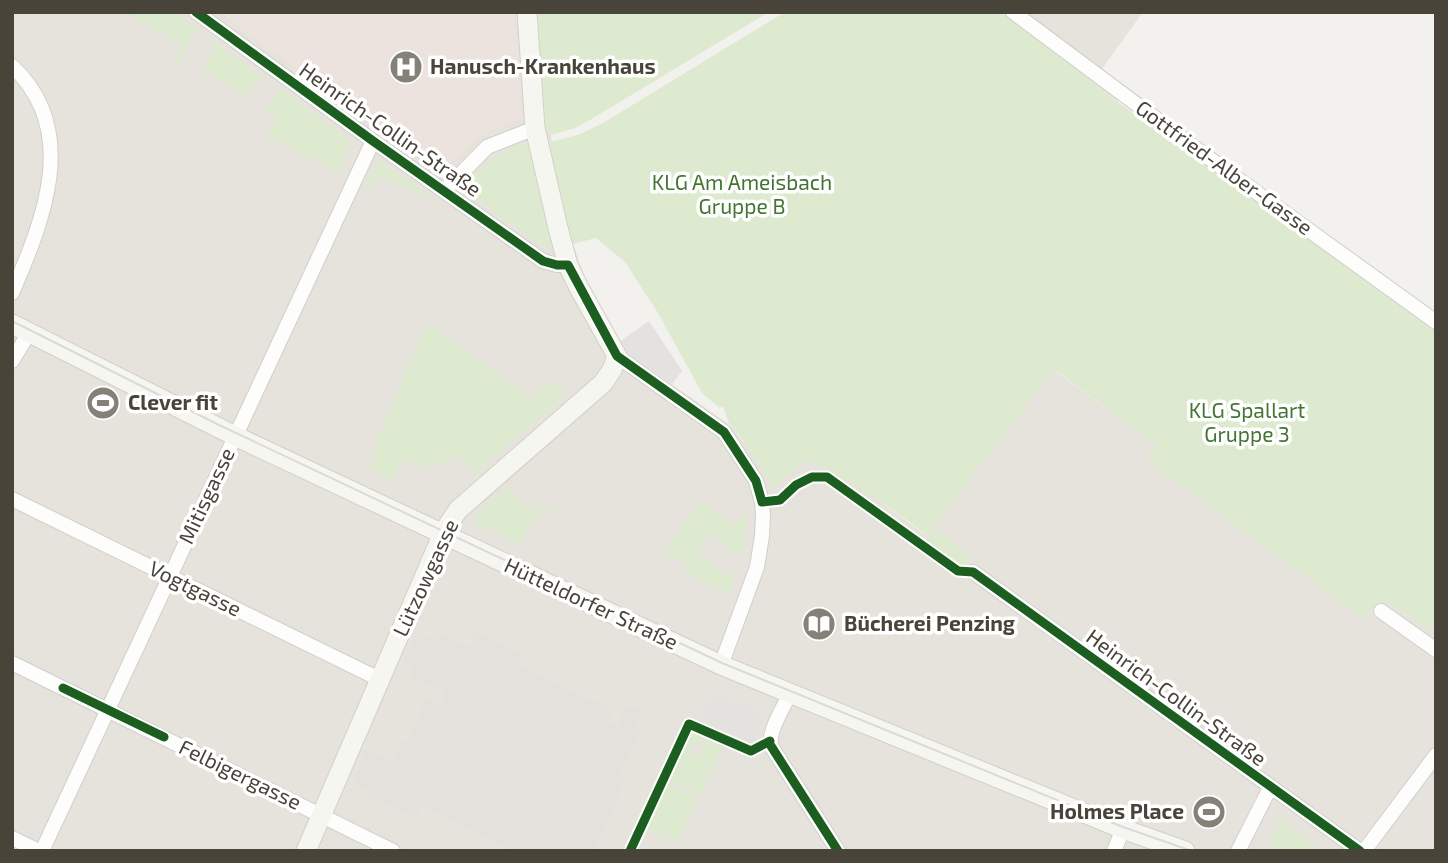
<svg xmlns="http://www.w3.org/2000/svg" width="1448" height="863" font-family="'Exo 2',sans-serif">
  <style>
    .residential { fill: #e5e3dc }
    .industrial { fill: #e4e1dd }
    .medical { fill: #ece3df }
    .green { fill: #ddead0 }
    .parking { fill: #e4e2de }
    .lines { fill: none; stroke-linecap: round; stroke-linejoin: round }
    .street-casing { stroke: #d0cfcb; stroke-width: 16 }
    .secondary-casing { stroke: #d2d0c6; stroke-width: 21 }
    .street { stroke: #fdfdfc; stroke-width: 14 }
    .secondary { stroke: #f6f6f1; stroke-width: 19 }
    .tram { stroke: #dadad9; stroke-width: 2 }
    .cycleway-casing { stroke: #fff; stroke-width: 13 }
    .cycleway { stroke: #1b5e20; stroke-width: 9 }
    .labels { text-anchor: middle; stroke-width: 7; stroke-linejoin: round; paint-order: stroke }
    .poi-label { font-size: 21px; font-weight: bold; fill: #484439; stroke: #fff; text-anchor: start }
    .street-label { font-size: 21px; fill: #484439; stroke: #fff }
    .park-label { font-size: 21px; fill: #427531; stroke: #fff }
  </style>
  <rect width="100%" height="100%" fill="#f2f1ed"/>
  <!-- residential -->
  <path class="residential" d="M12,12H536L546,128L551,135L552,142H550L573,244L584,276L616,340L630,355L734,428L773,485L805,460L832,471L866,491L926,535L1053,369L1158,446L1148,462L1364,619L1382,599L1429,630L1436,621V851H12Z
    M1002,12H1143L1102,69L1118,102Z"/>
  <!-- industrial -->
  <path class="industrial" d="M475,633L522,655L518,665L613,710L608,721L617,726L628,705L641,712L635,724L641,727L618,776L626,780L592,851H515L421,806L415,819L368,796L370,791L353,782L365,749L394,761L400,748L397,746L400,740L407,743L425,699L439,705L446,691L411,676L414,668L402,663L413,638L424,642L428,636L437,640L440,634L472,647Z"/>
  <!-- medical -->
  <path class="medical" d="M219,12H515L522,118L501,126L471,142L441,173Z"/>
  <!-- green -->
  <path class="green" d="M123,12H173L200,31L196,36H192L179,63L175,61L182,44Z
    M536,12H769L590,120L575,128L551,135L546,128Z
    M785,12H1002L1123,106L1436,330V622L1429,630L1382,599L1364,619L1147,461L1158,446L1054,369L927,535C888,506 850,478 805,460L773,488L735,428L729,424L723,406L720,408L702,393L658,313L625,262L596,238L573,244L557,185L549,142L578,135L603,123Z
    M212,40L264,77L258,79L246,95L203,70L214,47L211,44Z
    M280,88L351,141L338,172L267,136L277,120L265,112Z
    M525,142L531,145L551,246L546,249L467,192L463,186C481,164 500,153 525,142Z
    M383,163L430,196L429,198L378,175L370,191L365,188L377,164Z
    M427,323L533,399L547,380L567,394L474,474L455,454C435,471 427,469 403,459L393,480L369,468L376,452L375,445Z
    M507,488L523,505L539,511L542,505L564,515L563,518L543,508L539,520L534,518L532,522L527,521L526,524L530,526L521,545L476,523L475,516Z
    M700,501L735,526L747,511L746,535L742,558L709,534L695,552L730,577L740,564L729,594L692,577L684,562L664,553Z
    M934,529L972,555L963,568L925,542Z
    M692,728L703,733L698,746L692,744L689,752L700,757L703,749L701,748L706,735L724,743L700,796L689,788L688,790L681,787L682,784L677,782L676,784L668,781Z
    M666,783L698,798L677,844L670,841L671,838L666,836L665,839L658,836V833L654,831L653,834L645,830Z
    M1280,819L1322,851H1268Z"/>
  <!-- parking -->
  <path class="parking" d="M649,321L682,371L672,384L630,355L618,343Z
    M713,691L762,713V721L752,744L699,720Z"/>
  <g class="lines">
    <defs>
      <path id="street" d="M196,12L373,141L543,261L557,265H568
        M1013,12L1191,145L1436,322
        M12,66C81,130 43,221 12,293
        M445,190L487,147L535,128
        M617,356L724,432L756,481L762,502L763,514L762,536L757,567L721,665
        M12,361L29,333
        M12,499L379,679
        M973,572L1360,851
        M1381,611L1436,650
        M12,663L393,851
        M789,695C783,709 768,731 771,746L838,851
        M12,838L39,851
        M42,851L373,141
        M1114,851L1123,829
        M1238,851L1270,788
        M1364,851L1436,755"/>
      <path id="secondary" d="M12,324L235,436L721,665L1123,829L1185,851
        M306,851L444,531L458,510L603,383L612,370L617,356L578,286L568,265L558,228L535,128L527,12"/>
    </defs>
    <!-- street casing -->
    <use href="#street" class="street-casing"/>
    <!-- secondary casing -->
    <use href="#secondary" class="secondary-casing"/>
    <!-- street -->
    <use href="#street" class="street"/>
    <!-- secondary -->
    <use href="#secondary" class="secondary"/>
    <!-- tram -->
    <path class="tram" d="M12,321L217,424L722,663L1123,827L1192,851"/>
    <defs>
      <path id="cycleway" d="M196,12L373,141L543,261L557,265H568L617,356L724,432L756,481L762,502L780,500L796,485L812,477H827L958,571L973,572L1360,851
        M63,688L164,737
        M771,746L838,851
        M630,851L689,724L751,751L770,741"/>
    </defs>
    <!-- cycleway casing -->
    <use href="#cycleway" class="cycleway-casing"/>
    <!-- cycleway -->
    <use href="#cycleway" class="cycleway"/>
  </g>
  <!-- icons -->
  <defs>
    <symbol id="hospital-disc" viewBox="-11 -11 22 22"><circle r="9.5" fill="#848178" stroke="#fff"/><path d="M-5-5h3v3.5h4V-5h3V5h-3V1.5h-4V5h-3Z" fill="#fff"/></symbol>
    <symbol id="stadium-disc" viewBox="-11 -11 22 22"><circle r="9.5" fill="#848178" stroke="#fff"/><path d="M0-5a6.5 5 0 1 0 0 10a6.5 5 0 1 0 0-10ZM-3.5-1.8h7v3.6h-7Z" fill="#fff"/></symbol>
    <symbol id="library-disc" viewBox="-11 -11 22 22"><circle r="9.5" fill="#848178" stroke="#fff"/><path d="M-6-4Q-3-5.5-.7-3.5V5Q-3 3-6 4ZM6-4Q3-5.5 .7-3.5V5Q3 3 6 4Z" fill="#fff"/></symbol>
  </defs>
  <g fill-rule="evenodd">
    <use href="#hospital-disc" x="387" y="48" width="38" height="38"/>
    <use href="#stadium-disc" x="84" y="384" width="38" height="38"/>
    <use href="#library-disc" x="800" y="605" width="38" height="38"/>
    <use href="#stadium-disc" x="1190" y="793" width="38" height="38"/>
  </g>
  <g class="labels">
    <!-- poi labels -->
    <g class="poi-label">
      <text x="430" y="74">Hanusch-Krankenhaus</text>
      <text x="128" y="410">Clever fit</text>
      <text x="844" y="631">Bücherei Penzing</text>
      <text x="1184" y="819" text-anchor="end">Holmes Place</text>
    </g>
    <!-- street labels -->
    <g class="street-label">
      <text transform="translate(390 130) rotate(35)" y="7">Heinrich-Collin-Straße</text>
      <text transform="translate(1224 168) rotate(36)" y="7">Gottfried-Alber-Gasse</text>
      <text transform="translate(207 496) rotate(-65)" y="7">Mitisgasse</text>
      <text transform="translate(426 578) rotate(-65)" y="7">Lützowgasse</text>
      <text transform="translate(195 589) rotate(26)" y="7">Vogtgasse</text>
      <text transform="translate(591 604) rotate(25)" y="7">Hütteldorfer Straße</text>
      <text transform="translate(1176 698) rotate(36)" y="7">Heinrich-Collin-Straße</text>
      <text transform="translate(240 775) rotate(26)" y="7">Felbigergasse</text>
    </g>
    <!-- park labels -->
    <g class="park-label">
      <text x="742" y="190">KLG Am Ameisbach<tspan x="742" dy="24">Gruppe B</tspan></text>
      <text x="1247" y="418">KLG Spallart<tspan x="1247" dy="24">Gruppe 3</tspan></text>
    </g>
  </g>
  <!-- border -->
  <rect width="1448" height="863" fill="none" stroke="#484439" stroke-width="28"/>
</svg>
